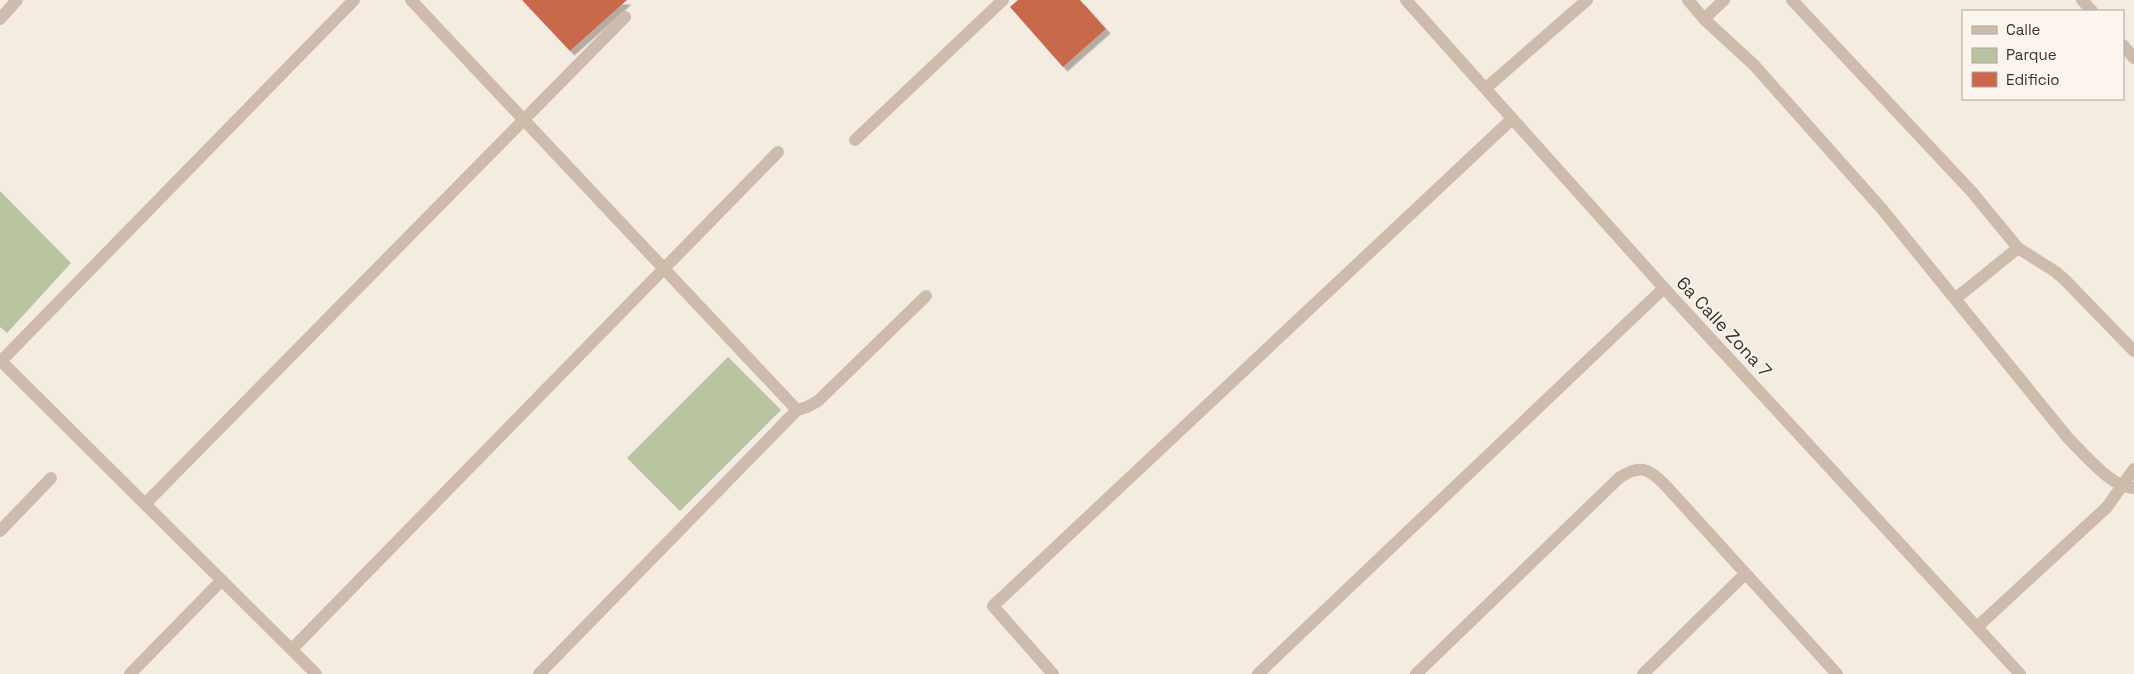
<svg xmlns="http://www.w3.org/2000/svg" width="2134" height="674" font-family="'Space Grotesk',sans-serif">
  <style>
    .green { fill: #b8c4a0 }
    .building { fill: #c8694b; filter: url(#shadow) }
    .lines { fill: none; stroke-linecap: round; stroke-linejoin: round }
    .minor { stroke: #cdbbac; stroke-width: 12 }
    .tertiary { stroke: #cdbbac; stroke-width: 12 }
    .labels { text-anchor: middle; stroke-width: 4; stroke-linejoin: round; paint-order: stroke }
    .street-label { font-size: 18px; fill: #3b302b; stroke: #fbf5ee }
  </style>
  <defs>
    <filter id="shadow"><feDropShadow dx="4.5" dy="4.5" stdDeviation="0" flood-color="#0004"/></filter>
  </defs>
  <rect width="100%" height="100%" fill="#f4ebe1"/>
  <!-- green -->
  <path class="green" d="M0,191L71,263L7,333L0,327Z
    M728,357L781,410L680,511L627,458Z"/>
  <!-- building -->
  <path class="building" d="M522,0H627L570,51Z
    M1018,0H1080L1106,29L1063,67L1010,7Z"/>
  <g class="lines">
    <!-- minor -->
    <path class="minor" d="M411,0L797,410
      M1688,0L1704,19L1754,65L1882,209L2068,438C2083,453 2112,488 2134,488
      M1792,0L1972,192L2018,248L2056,272L2065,280L2134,351
      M2082,0L2092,11
      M0,19L17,0
      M1704,19L1724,0
      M2123,45L2134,58
      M1486,88L1587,0
      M855,140L1003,0
      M1955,299L2018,248
      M0,360L316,674
      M1,361L354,0
      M145,504L625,17
      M0,531L51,478
      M1977,627L2107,507L2134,469
      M292,649L778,152
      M130,674L222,580
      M539,674L797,410L807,407L818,401L926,296
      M1053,674L993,606L1512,119
      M1258,674L1664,288
      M1416,674L1619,478C1640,464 1649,468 1666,486L1837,674
      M1643,674L1745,574"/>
    <!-- tertiary -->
    <path class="tertiary" d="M1406,0L1664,288L2020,674"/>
  </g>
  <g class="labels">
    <!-- street labels -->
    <g class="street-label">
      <text transform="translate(1724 327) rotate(47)" y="6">6a Calle Zona 7</text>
    </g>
  </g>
  <!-- legend -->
  <rect x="1962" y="10" width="162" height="90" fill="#fbf5ee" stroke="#aea6a0"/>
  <rect x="1972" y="26" width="25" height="8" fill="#cdbbac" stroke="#aea6a0"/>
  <text x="2006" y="35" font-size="15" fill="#3b302b">Calle</text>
  <rect x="1972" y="48" width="25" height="15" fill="#b8c4a0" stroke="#aea6a0"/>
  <text x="2006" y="60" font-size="15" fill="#3b302b">Parque</text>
  <rect x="1972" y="72" width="25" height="15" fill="#c8694b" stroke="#aea6a0"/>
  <text x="2006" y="85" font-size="15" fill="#3b302b">Edificio</text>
</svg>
